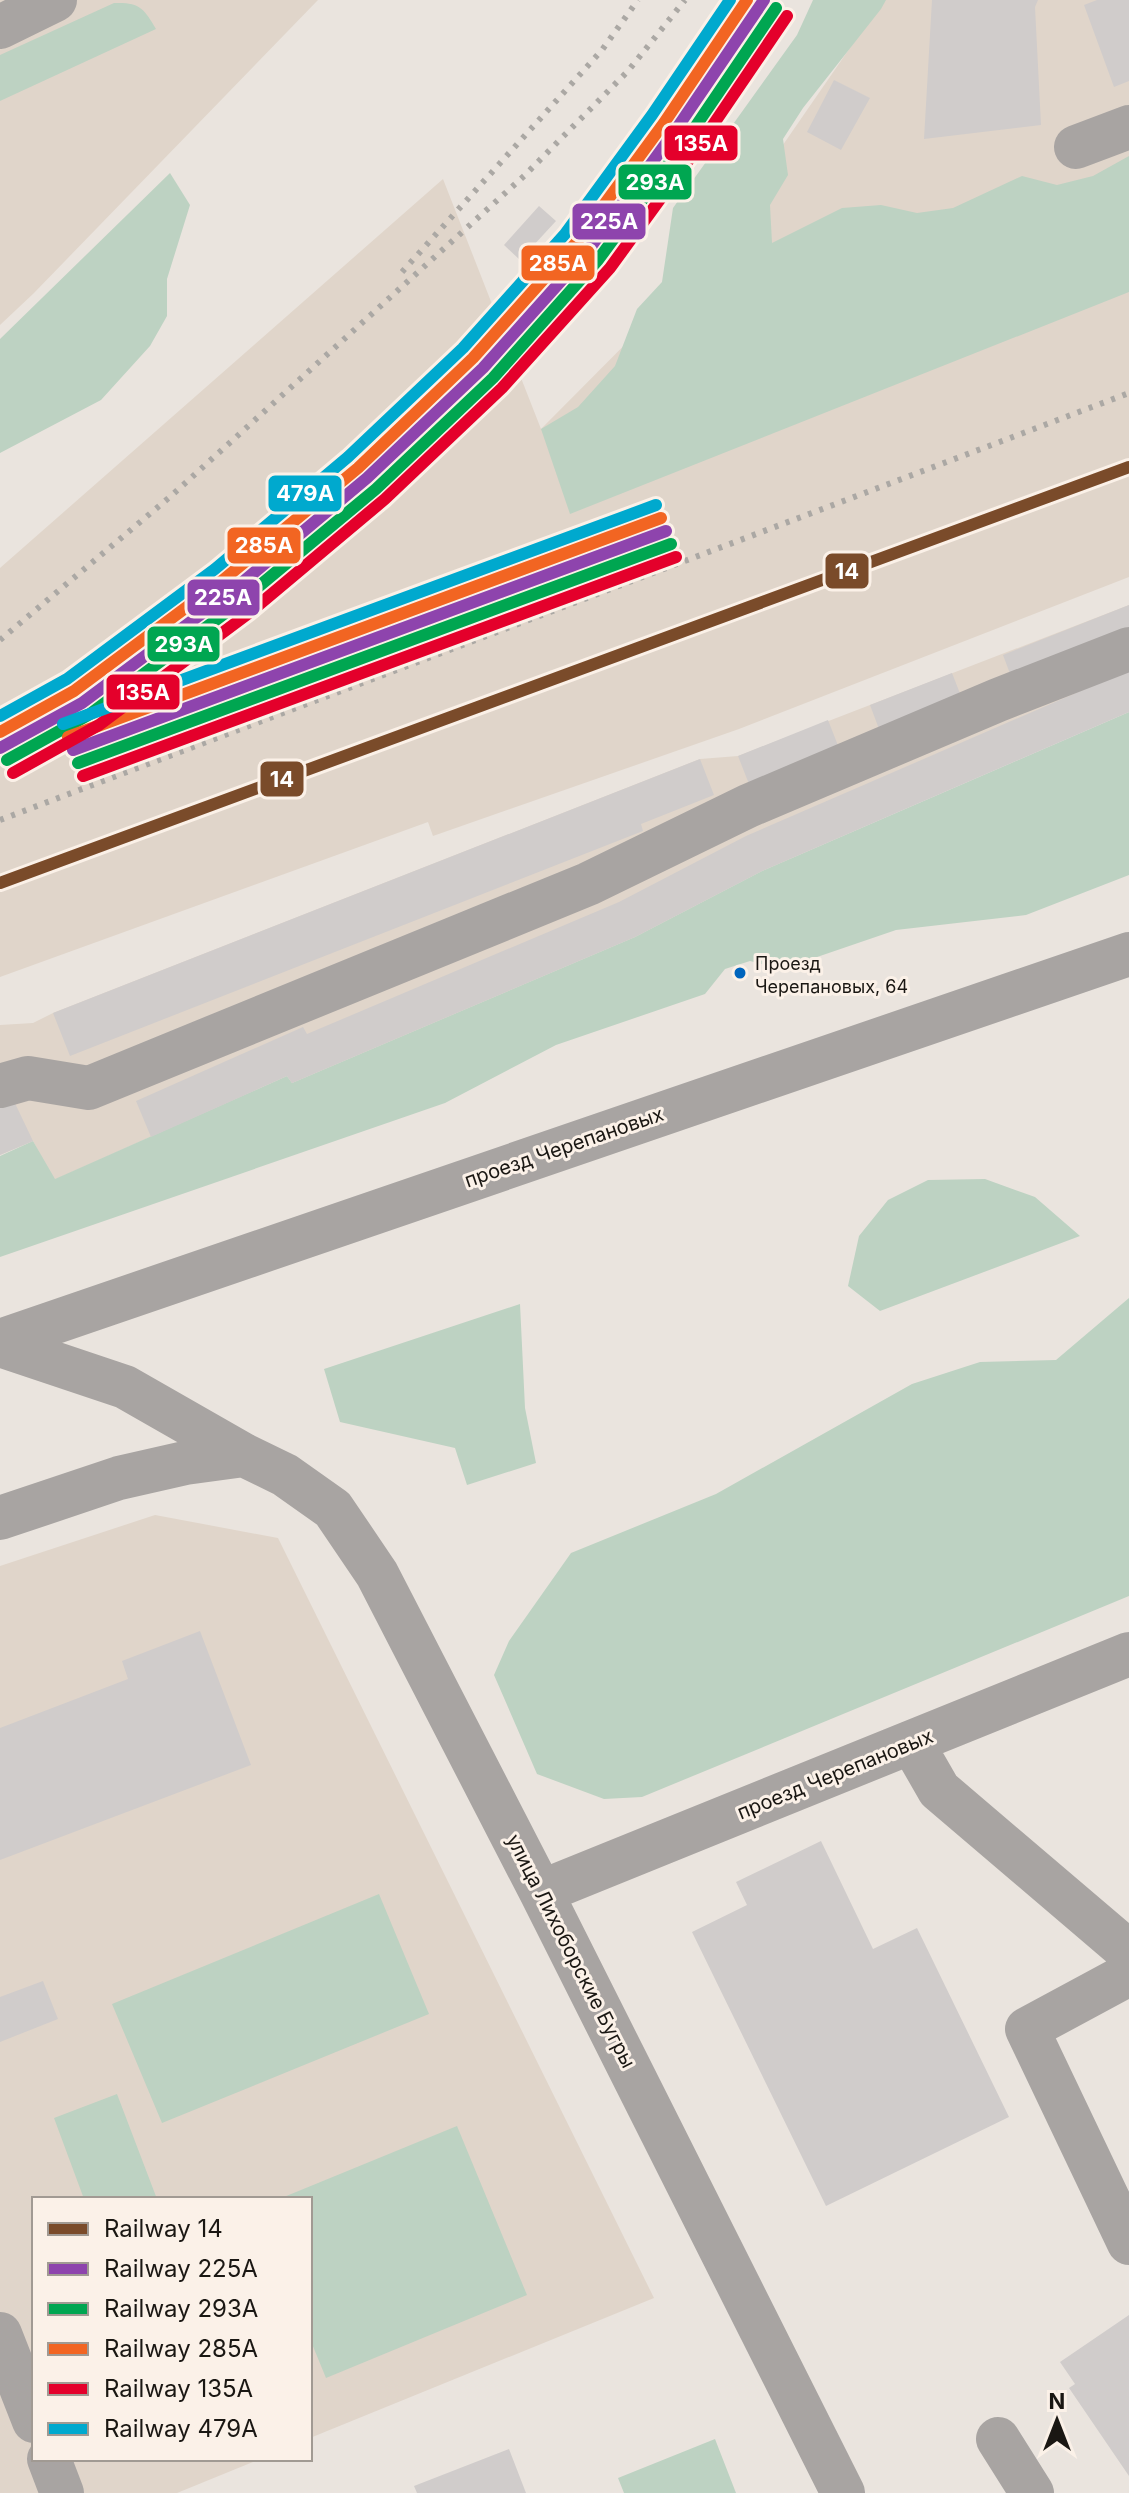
<svg xmlns="http://www.w3.org/2000/svg" width="1129" height="2493" font-family="Inter,sans-serif">
  <style>
    .built { fill: #e0d5ca }
    .green { fill: #bdd2c2 }
    .building { fill: #d0cccb }
    .lines { fill: none; stroke-linecap: round; stroke-linejoin: round }
    .minor { stroke: #a8a4a2; stroke-width: 44 }
    .rail { stroke: #aba8a4; stroke-width: 6; stroke-dasharray: 4 8; stroke-linecap: butt }
    .rail-1-casing { stroke: #fbf1e8; stroke-width: 18 }
    .rail-2-casing { stroke: #fbf1e8; stroke-width: 18 }
    .rail-3-casing { stroke: #fbf1e8; stroke-width: 18 }
    .rail-4-casing { stroke: #fbf1e8; stroke-width: 18 }
    .rail-5-casing { stroke: #fbf1e8; stroke-width: 18 }
    .rail-6-casing { stroke: #fbf1e8; stroke-width: 18 }
    .rail-1 { stroke: #7a4b2a; stroke-width: 12 }
    .rail-2 { stroke: #8e44ad; stroke-width: 12 }
    .rail-3 { stroke: #00a651; stroke-width: 12 }
    .rail-4 { stroke: #f26522; stroke-width: 12 }
    .rail-5 { stroke: #e4002b; stroke-width: 12 }
    .rail-6 { stroke: #00a9ce; stroke-width: 12 }
    .bus-dot { fill: #0065bd; stroke: #fbf1e8; stroke-width: 3 }
    .labels { text-anchor: middle; stroke-width: 6; stroke-linejoin: round; paint-order: stroke }
    .bus-label { font-size: 18px; fill: #1a1713; stroke: #fbf1e8; text-anchor: start }
    .street-label { font-size: 20px; fill: #1a1713; stroke: #fbf1e8 }
    .line-badge { stroke: #fbf1e8; stroke-width: 3 }
    .badge-label { font-size: 22px; text-anchor: middle; font-weight: bold; fill: #fff }
  </style>
  <rect width="100%" height="100%" fill="#eae4de"/>
  <!-- built -->
  <path class="built" d="M0,0H318L34,293L0,325Z
    M883,0H1129V577L739,729L433,836L428,822L0,977V568L443,179L541,429L691,278Z
    M1129,605L1102,722L762,871L635,937L292,1083L287,1076L54,1180L33,1141L0,1155V1025L33,1023L53,1013L700,759L738,756Z
    M155,1515L278,1538L654,2298L310,2438V2199H34V2459H260L177,2493H0V1566Z"/>
  <!-- green -->
  <path class="green" d="M813,0H886L881,9L803,108L783,139L788,175L770,205L772,243L842,208L881,205L917,213L953,208L1022,176L1057,185L1093,176L1129,156V292L570,514L541,429L578,407L615,366L637,309L662,282L673,208L797,35Z
    M114,3C139,2 144,8 156,29L0,101V55Z
    M170,173L190,205L167,279V316L150,346L101,400L0,453V339Z
    M1129,712V875L1026,915L896,930L782,969L750,961L725,969L705,994L556,1045L445,1103L0,1257V1156L33,1141L55,1179L287,1076L292,1083L635,937L762,871Z
    M985,1179L1035,1197L1080,1236L880,1311L848,1286L859,1236L888,1200L928,1180Z
    M1129,1298V1596L642,1797L604,1799L537,1774L494,1675L509,1641L571,1553L716,1494L912,1384L980,1362L1056,1360Z
    M520,1304L525,1408L536,1463L467,1485L455,1448L340,1422L324,1369Z
    M379,1894L429,2014L162,2123L112,2004Z
    M117,2094L157,2199H84L54,2118Z
    M457,2126L527,2295L326,2378L310,2339V2199H279Z
    M715,2439L736,2493H624L618,2478Z"/>
  <!-- building -->
  <path class="building" d="M932,0H1038L1035,7L1041,125L924,139Z
    M1097,0H1129V81L1114,87L1084,5Z
    M834,80L870,98L841,150L807,132Z
    M539,206L556,221L520,260L504,245Z
    M1129,605V633L1012,679L1003,655Z
    M1129,670V712L762,871L635,937L292,1083L287,1076L151,1137L136,1101L303,1027L307,1034L619,902L746,836Z
    M952,673L961,696L879,729L870,705Z
    M828,720L839,748L749,784L738,756Z
    M700,759L714,795L641,824L643,831L70,1056L53,1013Z
    M12,1097L33,1141L0,1155V1103Z
    M200,1631L251,1765L0,1860V1728L128,1679L122,1661Z
    M821,1841L873,1949L917,1928L1009,2117L826,2206L692,1932L747,1905L736,1882Z
    M43,1981L58,2019L0,2042V1997Z
    M1129,2315V2476L1069,2388L1075,2384L1060,2362Z
    M509,2449L526,2493H417L414,2486Z"/>
  <g class="lines">
    <!-- minor -->
    <path class="minor" d="M0,27L55,0
      M1076,147L1129,127
      M0,1086L28,1078L89,1088L588,884L748,806L998,700L1129,649
      M0,1341L1129,954
      M0,1345L125,1387L244,1455L285,1475L333,1509L377,1574L541,1892L843,2493
      M0,1518L119,1478L185,1463L244,1455
      M912,1743L939,1790L1129,1952
      M541,1892L1129,1654
      M1129,1974L1027,2029L1129,2243
      M0,2334L34,2421
      M998,2439L1032,2493
      M49,2459L62,2493"/>
    <!-- rail -->
    <path class="rail" d="M402,272L602,50L638,0
      M0,640L171,496L524,176L628,71L685,0
      M0,820L1129,393"/>
    <defs>
      <path id="rail-1" d="M0,883L1129,467"/>
      <path id="rail-2" d="M0,748L82,703L232,591L367,478L483,368L587,252L675,131L764,0
        M73,750L666,531"/>
      <path id="rail-3" d="M7,760L90,714L240,602L376,489L493,378L598,260L687,139L776,8
        M78,763L671,544"/>
      <path id="rail-4" d="M0,732L74,691L223,580L358,468L473,358L576,243L664,123L747,0
        M68,737L661,518"/>
      <path id="rail-5" d="M13,773L99,725L249,613L385,499L502,388L610,268L698,147L787,16
        M83,776L676,557"/>
      <path id="rail-6" d="M0,716L67,679L215,569L348,457L463,348L565,234L652,115L730,0
        M63,724L656,505"/>
    </defs>
    <!-- rail-1 casing -->
    <use href="#rail-1" class="rail-1-casing"/>
    <!-- rail-2 casing -->
    <use href="#rail-2" class="rail-2-casing"/>
    <!-- rail-3 casing -->
    <use href="#rail-3" class="rail-3-casing"/>
    <!-- rail-4 casing -->
    <use href="#rail-4" class="rail-4-casing"/>
    <!-- rail-5 casing -->
    <use href="#rail-5" class="rail-5-casing"/>
    <!-- rail-6 casing -->
    <use href="#rail-6" class="rail-6-casing"/>
    <!-- rail-1 -->
    <use href="#rail-1" class="rail-1"/>
    <!-- rail-2 -->
    <use href="#rail-2" class="rail-2"/>
    <!-- rail-3 -->
    <use href="#rail-3" class="rail-3"/>
    <!-- rail-4 -->
    <use href="#rail-4" class="rail-4"/>
    <!-- rail-5 -->
    <use href="#rail-5" class="rail-5"/>
    <!-- rail-6 -->
    <use href="#rail-6" class="rail-6"/>
  </g>
  <!-- markers -->
  <circle class="bus-dot" cx="740" cy="973" r="7"/>
  <g class="labels">
    <!-- bus labels -->
    <g class="bus-label">
      <text x="755" y="970">Проезд<tspan x="755" dy="23">Черепановых, 64</tspan></text>
    </g>
    <!-- street labels -->
    <g class="street-label">
      <text transform="translate(564 1147) rotate(-19)" y="7">проезд Черепановых</text>
      <text transform="translate(835 1774) rotate(-22)" y="7">проезд Черепановых</text>
      <text transform="translate(571 1951) rotate(63)" y="7">улица Лихоборские Бугры</text>
    </g>
  </g>
  <g class="line-badge">
    <rect x="663" y="124" width="76" height="38" rx="8" fill="#e4002b"/>
    <rect x="617" y="163" width="76" height="38" rx="8" fill="#00a651"/>
    <rect x="571" y="202" width="76" height="39" rx="8" fill="#8e44ad"/>
    <rect x="520" y="244" width="76" height="38" rx="8" fill="#f26522"/>
    <rect x="267" y="474" width="76" height="39" rx="8" fill="#00a9ce"/>
    <rect x="226" y="526" width="76" height="39" rx="8" fill="#f26522"/>
    <rect x="824" y="552" width="46" height="38" rx="8" fill="#7a4b2a"/>
    <rect x="186" y="578" width="75" height="39" rx="8" fill="#8e44ad"/>
    <rect x="146" y="625" width="75" height="38" rx="8" fill="#00a651"/>
    <rect x="105" y="673" width="76" height="38" rx="8" fill="#e4002b"/>
    <rect x="259" y="760" width="46" height="38" rx="8" fill="#7a4b2a"/>
  </g>
  <g class="badge-label">
    <text x="701" y="151">135А</text>
    <text x="655" y="190">293А</text>
    <text x="609" y="229">225А</text>
    <text x="558" y="271">285А</text>
    <text x="305" y="501">479А</text>
    <text x="264" y="553">285А</text>
    <text x="847" y="579">14</text>
    <text x="223" y="605">225А</text>
    <text x="184" y="652">293А</text>
    <text x="143" y="700">135А</text>
    <text x="282" y="787">14</text>
  </g>
  <!-- legend -->
  <rect x="32" y="2197" width="280" height="264" fill="#fbf1e8" stroke="#a19a93" stroke-width="2"/>
  <rect x="48" y="2223" width="40" height="12" fill="#7a4b2a" stroke="#a19a93" stroke-width="2"/>
  <text x="104" y="2237" font-size="24" fill="#1a1713">Railway 14</text>
  <rect x="48" y="2263" width="40" height="12" fill="#8e44ad" stroke="#a19a93" stroke-width="2"/>
  <text x="104" y="2277" font-size="24" fill="#1a1713">Railway 225А</text>
  <rect x="48" y="2303" width="40" height="12" fill="#00a651" stroke="#a19a93" stroke-width="2"/>
  <text x="104" y="2317" font-size="24" fill="#1a1713">Railway 293А</text>
  <rect x="48" y="2343" width="40" height="12" fill="#f26522" stroke="#a19a93" stroke-width="2"/>
  <text x="104" y="2357" font-size="24" fill="#1a1713">Railway 285А</text>
  <rect x="48" y="2383" width="40" height="12" fill="#e4002b" stroke="#a19a93" stroke-width="2"/>
  <text x="104" y="2397" font-size="24" fill="#1a1713">Railway 135А</text>
  <rect x="48" y="2423" width="40" height="12" fill="#00a9ce" stroke="#a19a93" stroke-width="2"/>
  <text x="104" y="2437" font-size="24" fill="#1a1713">Railway 479А</text>
  <!-- north arrow -->
  <g transform="translate(1057 2421)" stroke="#fbf1e8" stroke-width="6" paint-order="stroke">
  <path d="M0-6L14 30L0 20L-14 30Z" fill="#1a1713"/>
  <text y="-12" font-size="22" font-weight="bold" text-anchor="middle" fill="#1a1713">N</text>
  </g>
</svg>
